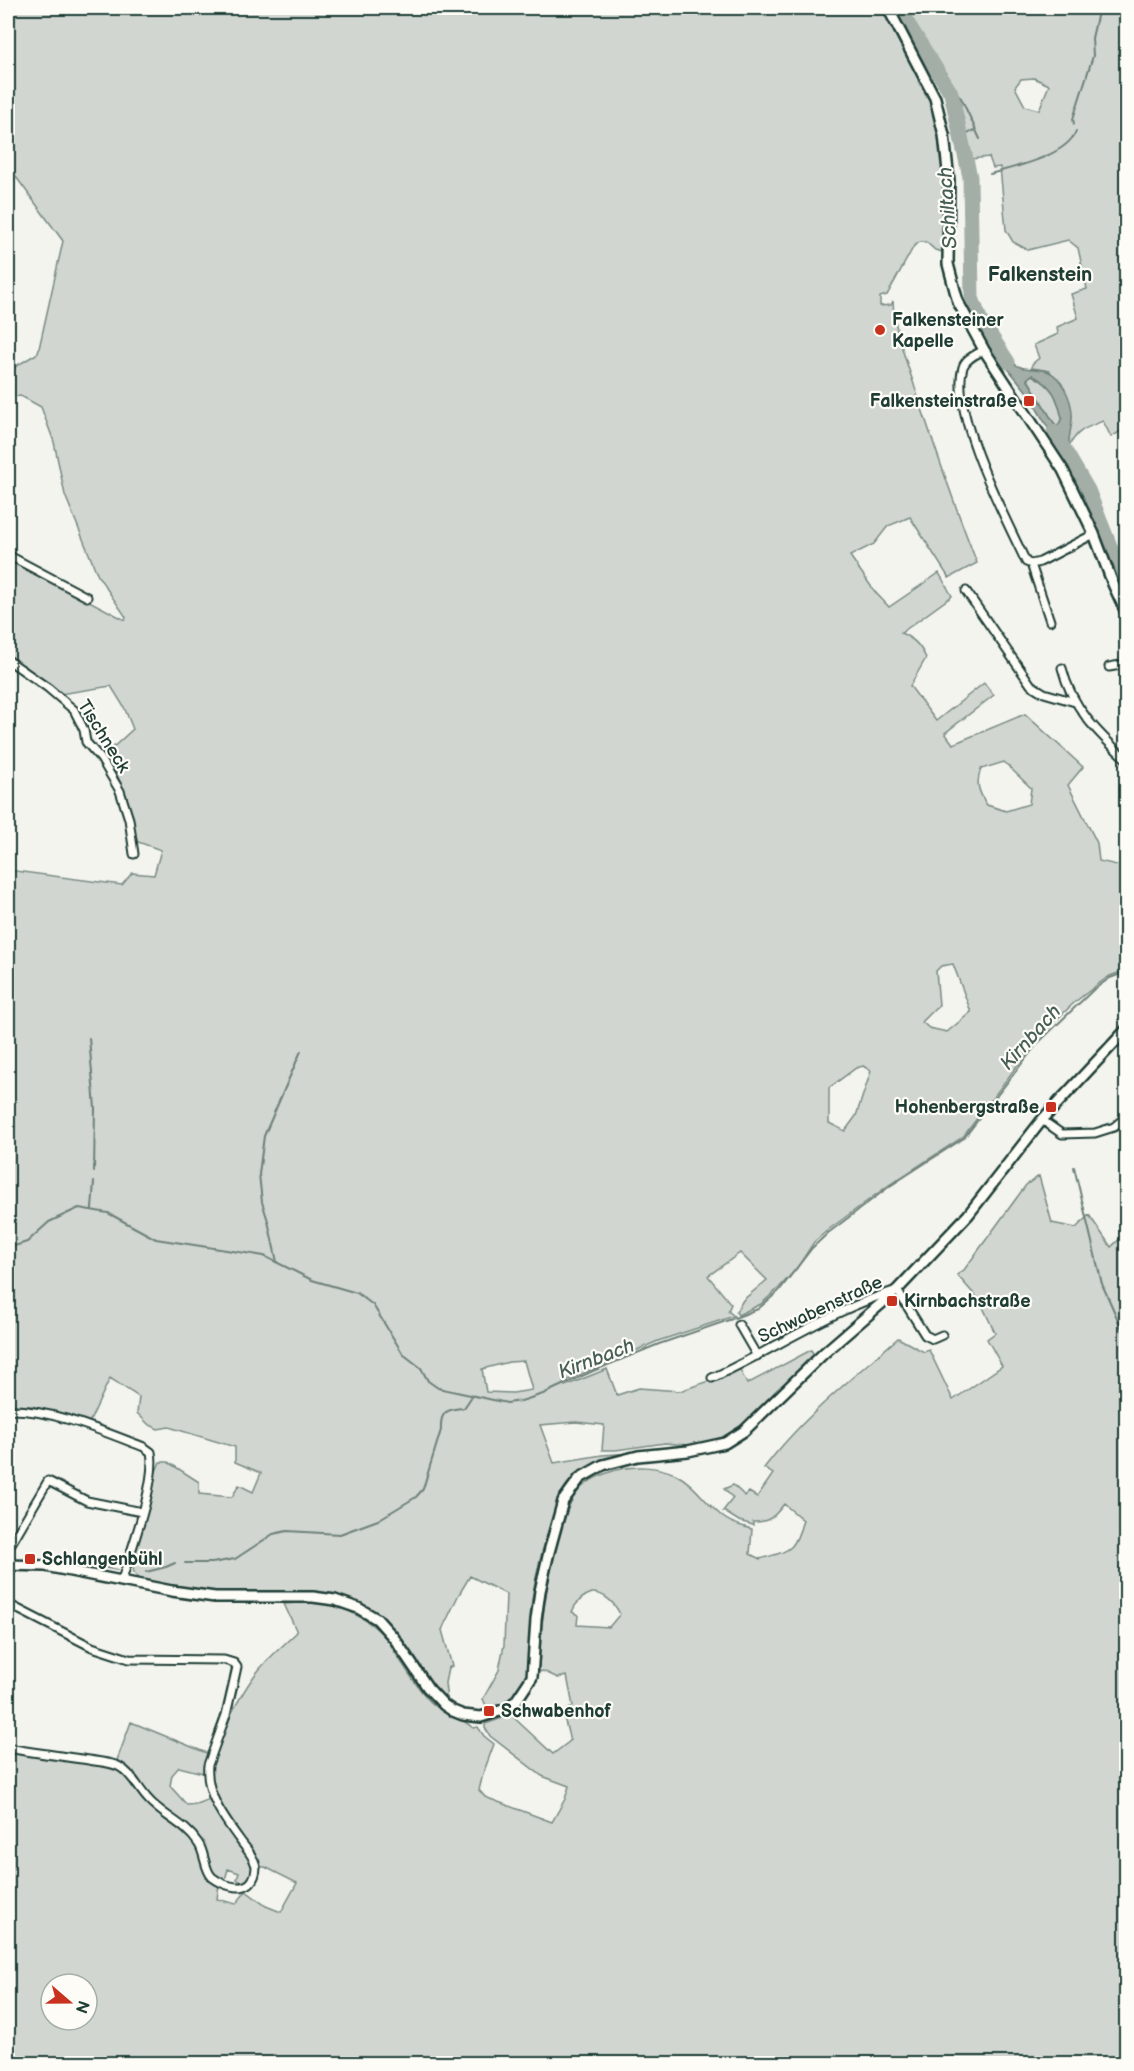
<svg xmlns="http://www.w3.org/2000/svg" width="1134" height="2071" font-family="'Balsamiq Sans',sans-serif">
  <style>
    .green { fill: #d1d6d1; stroke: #788a82; stroke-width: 1.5; fill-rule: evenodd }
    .water { fill: #a3aea7; stroke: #6e8179; stroke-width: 1.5; fill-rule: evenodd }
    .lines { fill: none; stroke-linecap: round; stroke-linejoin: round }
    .stream { stroke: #6e8179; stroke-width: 2 }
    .river { stroke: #a3aea7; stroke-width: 15 }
    .minor-casing { stroke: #1f3d34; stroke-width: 11 }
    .secondary-casing { stroke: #1f3d34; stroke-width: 14 }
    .minor { stroke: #fdfcf7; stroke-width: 7 }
    .secondary { stroke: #fdfcf7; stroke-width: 9 }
    .poi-dot { fill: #c8321e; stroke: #fdfcf7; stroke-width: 2 }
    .labels { text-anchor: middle; stroke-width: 4.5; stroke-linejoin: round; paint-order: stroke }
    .poi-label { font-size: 18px; font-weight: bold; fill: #1f3d34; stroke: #fdfcf7; text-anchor: start }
    .street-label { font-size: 18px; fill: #1f3d34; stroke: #fdfcf7 }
    .water-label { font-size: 20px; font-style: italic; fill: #475f56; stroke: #fdfcf7 }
    .neighbourhood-label { font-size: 20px; font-weight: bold; fill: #1f3d34; stroke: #fdfcf7 }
  </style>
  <rect width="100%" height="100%" fill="#f4f4ef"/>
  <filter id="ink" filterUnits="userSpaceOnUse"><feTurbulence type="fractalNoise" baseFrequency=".0167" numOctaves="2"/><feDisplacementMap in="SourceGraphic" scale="12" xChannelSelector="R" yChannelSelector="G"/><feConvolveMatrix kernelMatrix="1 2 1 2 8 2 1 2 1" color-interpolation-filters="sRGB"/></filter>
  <g filter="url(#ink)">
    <!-- green -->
    <path class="green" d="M8,8H884C902,48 934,88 941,133C948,172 941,213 943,252L935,250L926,242H920L914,246L887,295L880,297V306L891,305L893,301C894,332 908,365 917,394C936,451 955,507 977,563L949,578L910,517L888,526L874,544L850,556L875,592L889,607L939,573L952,596L901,633C914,639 920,645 926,658L910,686L936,721L984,683L994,695L945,733L953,744L1025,714L1083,767L1068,785L1097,843L1099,861L1126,867V970L1110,976L1098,984L1075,1002L1054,1022L1033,1045L963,1137L889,1185L828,1230L814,1242L797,1268L779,1288L761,1304L738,1315L736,1312L743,1300L767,1280L740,1253L708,1276L731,1304L728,1311L734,1316L658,1341L563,1382L565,1386L607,1369L617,1395L639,1388L680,1391L712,1380L739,1368L747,1384L811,1350L815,1356L776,1391L753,1416L733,1433L722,1439L709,1443L688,1445L665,1443L616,1450H602L604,1425L576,1422L540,1425L554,1463L602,1455L630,1453V1455C607,1460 585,1465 568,1483C553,1499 532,1587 531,1611C531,1652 537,1696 488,1710L483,1699L499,1670L504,1645L506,1594L470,1576L458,1596L442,1630L452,1666L448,1668L445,1683L447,1701C422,1675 405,1633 376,1612C343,1589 307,1595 269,1595C249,1595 229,1594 209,1592C187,1591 164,1585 142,1580C133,1575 133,1571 133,1562L154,1476L160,1462H168L199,1482V1494L232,1497L239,1485L253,1492L261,1473L235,1462V1447L169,1427L158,1429L148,1424L137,1413L139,1397L110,1378L89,1423L32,1406L10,1405L8,1398V870L122,885L132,873L154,875L161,850L135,841L124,790L107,753L133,729L124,707L111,686L60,694L20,667L8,655V558L125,620L126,617L98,576L65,495L54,442L41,407L21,396L8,397V371L38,353L63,241L8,166ZM1004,762L1031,788L1029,804L1006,811L987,805C979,793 975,783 981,769ZM953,964L971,1012L947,1032L929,1028L922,1022L939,1005L936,971L941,966ZM863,1066L871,1071L856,1116L845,1131L829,1123V1088L856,1068ZM524,1361L532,1390L513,1393L486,1392L482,1369L509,1362Z
      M903,8H1126V442L1121,431L1111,437L1103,421C1085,428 1078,430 1069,446L1068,438L1072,416L1050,371L1032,368V364L1039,358L1034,345L1058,334L1057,327L1078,318L1071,294L1087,289L1078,248L1068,240L1028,250L1013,242L1006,230L1000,167L993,168L989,157L971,159L967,141L955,107L961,105L956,88H952C938,60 915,36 903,8ZM1034,78L1049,85L1039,110L1025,106L1015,87L1021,79Z
      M1032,375C1053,386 1057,396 1062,418L1057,428L1027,378Z
      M1039,1176L1052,1223L1076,1228L1089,1215L1111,1247L1126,1233V2063L8,2064V1752L115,1766L188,1833L197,1845L219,1884L217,1899L236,1904L246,1891L266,1906L281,1912L297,1883L265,1867H259L255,1858C240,1835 218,1810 210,1783C204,1759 242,1690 258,1671C269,1657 284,1645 297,1632L284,1604C295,1603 307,1602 317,1603C345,1604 383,1626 394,1651C404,1665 420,1694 433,1704C445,1714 463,1718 473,1728L478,1727L484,1736L494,1744L483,1774L479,1790L485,1797L552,1822L565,1799L569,1786L542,1776L490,1736L485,1728V1724L511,1715L553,1754L570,1741L563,1713L573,1706L567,1676L558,1678L543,1671L539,1672V1666C541,1620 546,1584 559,1539C563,1525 566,1509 574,1496C584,1481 600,1475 616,1470C634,1465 657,1466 675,1474C694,1483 706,1504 723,1517C731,1524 742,1526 752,1529L750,1554L760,1559C791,1550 794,1552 803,1520L784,1504C775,1516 768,1523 753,1522V1525L739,1521L723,1511L733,1498L724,1489L733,1485L745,1496L749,1492L757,1497L773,1474L764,1468C801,1419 852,1378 898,1338L924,1352L929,1350L953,1400L1002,1366L987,1339L995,1333L980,1301L957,1275L964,1270L1026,1185ZM592,1593C604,1592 615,1604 620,1614L609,1627L577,1625L578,1615L572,1612C576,1602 582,1596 592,1593ZM51,1984H87V2020H51Z
      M131,1722L209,1754L203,1773L179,1767L172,1775L170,1786L187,1805L196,1804L212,1798L253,1865V1875L244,1884L237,1879L239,1873L228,1869L225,1880L214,1875L195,1834L186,1825L152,1800L116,1763Z"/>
    <!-- water -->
    <path class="water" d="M1001,341L1012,359V362C1021,370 1031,368 1043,370C1061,373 1073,401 1072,418C1072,428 1068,436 1069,446L1061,450L1027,392L997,355L996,348ZM1032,375C1053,386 1057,396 1062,418L1057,428L1027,379Z"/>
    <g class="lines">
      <!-- stream -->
      <path class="stream" d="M950,91H953L961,98L980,139
        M1074,124L1073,119L1093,56L1092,38L1099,8
        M960,135L976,130
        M990,174C1014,167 1067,156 1076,131
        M89,1038L95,1108L94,1172
        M1074,1167L1102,1284L1126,1338
        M92,1209L94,1182
        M8,1248L27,1242L49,1222L79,1208L108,1213L156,1239L264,1256L312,1280L357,1293L373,1305L403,1354L421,1368L428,1381L438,1388L507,1403L521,1401L543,1394L593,1371L659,1344L732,1319L758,1309L779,1291L812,1248L828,1233L890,1186L964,1138L1037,1044L1093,990L1110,978L1126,972
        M277,1262L268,1221L262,1202L259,1174L264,1136L301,1051
        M54,1557L117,1570
        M185,1563H212L235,1559L273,1534L287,1531L340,1534L378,1520L416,1497L423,1489L441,1430C440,1412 446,1409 464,1408L472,1396
        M146,1572L166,1567L175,1563"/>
      <!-- river -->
      <path class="river" d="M898,8L951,93L970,177L972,298L980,319L1008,362
        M1054,432L1088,490L1126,587"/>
      <defs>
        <path id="minor" d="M984,350C977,354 966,358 963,367C949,412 1006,519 1026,562L1031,564L1050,621
          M8,555L87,597
          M1031,564L1040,562L1094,534
          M966,591L1031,685L1044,693L1075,702
          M8,660L48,688L74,710L84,730L86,742L101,759L120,791L129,819L134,854
          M1109,667L1126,664
          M1062,668C1072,708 1097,732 1126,759
          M1042,1120L1062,1134L1095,1133L1114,1127L1126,1117
          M739,1325L757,1356
          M712,1378C773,1350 833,1309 897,1290L925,1335L933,1339L942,1335
          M8,1410C52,1409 102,1431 144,1447L151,1452C157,1481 131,1550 122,1580
          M8,1549L48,1481L87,1501L142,1512
          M8,1604L92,1647L129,1659L224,1660L234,1663L237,1667L226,1715L208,1765C205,1794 225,1820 242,1843C247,1849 254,1858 256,1866C256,1872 254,1879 250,1883C240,1892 221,1884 212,1877C204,1869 205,1852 198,1843C185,1823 162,1816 147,1798C138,1788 132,1774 120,1767C112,1762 99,1762 89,1760C62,1756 35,1753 8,1748"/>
        <path id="secondary" d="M888,8L935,98L944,135L949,180L948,264L958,302L984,350L1063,470L1094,534L1113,584L1126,612
          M8,1565L45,1566L172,1591L215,1597H313L335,1600L358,1608L377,1619L394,1638L428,1688L444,1705L453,1711L463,1715L481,1717L506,1709L516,1701L532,1677L536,1620L540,1591L549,1552L563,1501L580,1478L603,1465L638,1456L688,1451L725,1443L744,1431L824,1353L897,1290L968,1215L1042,1120L1126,1030"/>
      </defs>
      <!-- minor casing -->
      <use href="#minor" class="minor-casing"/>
      <!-- secondary casing -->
      <use href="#secondary" class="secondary-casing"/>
      <!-- minor -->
      <use href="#minor" class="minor"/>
      <!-- secondary -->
      <use href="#secondary" class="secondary"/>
    </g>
  </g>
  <!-- markers -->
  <g class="poi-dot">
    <circle cx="880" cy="330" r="6"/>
    <rect x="1023" y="395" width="12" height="12" rx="3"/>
    <rect x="1045" y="1101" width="12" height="12" rx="3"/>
    <rect x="886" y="1295" width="12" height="12" rx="3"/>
    <rect x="24" y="1553" width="12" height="12" rx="3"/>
    <rect x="483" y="1705" width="12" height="12" rx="3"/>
  </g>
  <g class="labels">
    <!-- poi labels -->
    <g class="poi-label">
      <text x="892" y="326">Falkensteiner<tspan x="892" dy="21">Kapelle</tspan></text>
      <text x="1017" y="407" text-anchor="end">Falkensteinstraße</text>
      <text x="1039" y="1113" text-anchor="end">Hohenbergstraße</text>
      <text x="904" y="1307">Kirnbachstraße</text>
      <text x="42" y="1565">Schlangenbühl</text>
      <text x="501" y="1717">Schwabenhof</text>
    </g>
    <!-- street labels -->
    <g class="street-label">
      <text transform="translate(104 736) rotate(58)" y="6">Tischneck</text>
      <text transform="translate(820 1309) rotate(-25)" y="6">Schwabenstraße</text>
    </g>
    <!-- water labels -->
    <g class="water-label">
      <text transform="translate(947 208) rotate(-94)" y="7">Schiltach</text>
      <text transform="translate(1030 1037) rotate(-48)" y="7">Kirnbach</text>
      <text transform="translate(596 1358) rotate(-21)" y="7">Kirnbach</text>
    </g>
    <!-- neighbourhood labels -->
    <g class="neighbourhood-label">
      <text x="1040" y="281">Falkenstein</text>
    </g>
  </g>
  <!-- margin -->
  <rect width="1134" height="2071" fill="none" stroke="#fdfcf7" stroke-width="30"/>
  <rect x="15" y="15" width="1104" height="2041" fill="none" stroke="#1f3d34" stroke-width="2" filter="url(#ink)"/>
  <!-- north arrow -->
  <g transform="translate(69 2002) rotate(110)"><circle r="28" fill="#fdfcf7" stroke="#a4b0a9" stroke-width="1.5"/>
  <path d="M0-4.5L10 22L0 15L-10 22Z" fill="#c8321e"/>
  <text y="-9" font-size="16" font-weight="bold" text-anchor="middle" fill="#1f3d34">N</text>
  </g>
</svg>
